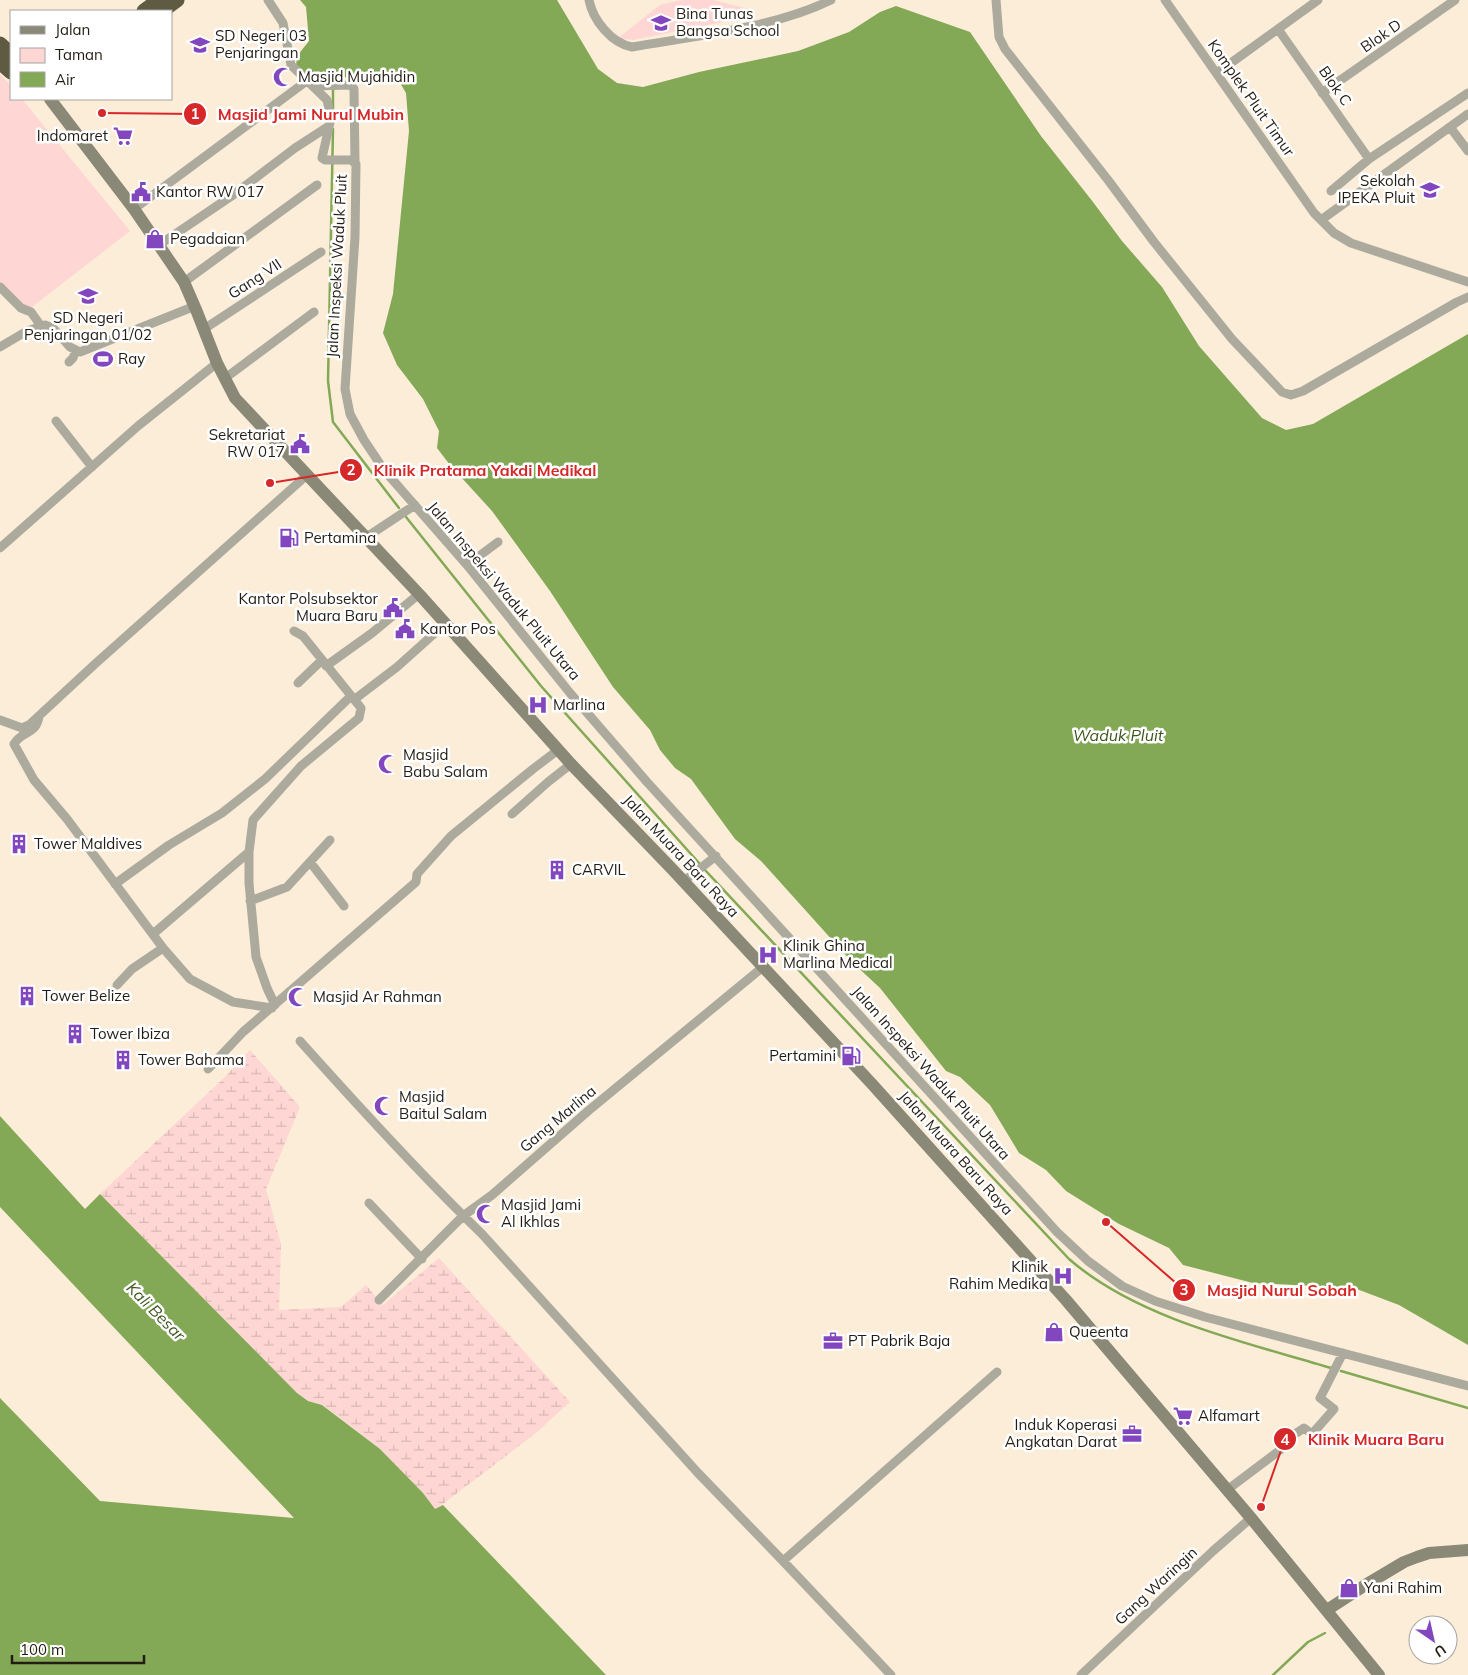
<svg xmlns="http://www.w3.org/2000/svg" width="1468" height="1675" font-family="Mulish,sans-serif">
  <style>
    .green { fill: #fed6d3 }
    .wetland { fill: url(#wetland-marsh) }
    .water { fill: #83a856 }
    .lines { fill: none; stroke-linecap: round; stroke-linejoin: round }
    .stream { stroke: #83a856; stroke-width: 2.5 }
    .street { stroke: #abaa9d; stroke-width: 9 }
    .secondary { stroke: #8a8876; stroke-width: 12 }
    .highway { stroke: #5e5b42; stroke-width: 15 }
    .labels { text-anchor: middle; stroke-width: 5; stroke-linejoin: round; paint-order: stroke }
    .poi-label { font-size: 15px; fill: #231c13; stroke: #fff; text-anchor: start }
    .street-label { font-size: 15px; fill: #231c13; stroke: #fff }
    .water-label { font-size: 16px; font-style: italic; fill: #3d551c; stroke: #fff }
    .leader { fill: none; stroke: #d62828; stroke-width: 2 }
    .callout-dot { fill: #d62828; stroke: #fff; stroke-width: 2 }
    .mark-label { font-size: 15px; text-anchor: middle; font-weight: bold; fill: #fff }
    .callout-label { font-size: 16px; text-anchor: middle; font-weight: bold; fill: #d62828; stroke: #fff; stroke-width: 5; stroke-linejoin: round; paint-order: stroke }
  </style>
  <defs>
    <pattern id="wetland-marsh" width="20" height="14" patternUnits="userSpaceOnUse" patternTransform="scale(1.25)"><rect width="20" height="14" fill="#fed6d3"/><path d="M1 5h8M5 5V1M11 12h8M15 12V8" fill="none" stroke="#d9b7b4"/></pattern>
  </defs>
  <rect width="100%" height="100%" fill="#fcedd9"/>
  <!-- green -->
  <path class="green" d="M681,0H713L749,9L748,17L633,40L618,38L660,5Z
    M0,74L11,86V99H22L130,231L23,314L0,290Z"/>
  <!-- wetland -->
  <path class="wetland" d="M250,1050L300,1107L266,1189L281,1244L279,1310L341,1307L366,1285L383,1305L439,1258L570,1402L536,1433L435,1510L423,1493L380,1449L323,1405L308,1401L297,1393L100,1194L225,1077Z"/>
  <!-- water -->
  <path class="water" d="M300,0H557L598,69L617,83L643,87L699,72L798,51L849,32L880,12L896,6L970,32L1041,136L1093,202L1122,241L1162,287L1199,346L1262,418L1286,430L1313,424L1468,334V1345L1399,1305L1354,1288L1253,1283L1183,1265L1169,1248L1119,1224L1066,1191L1046,1170L1019,1153L990,1105L960,1077L946,1071L880,988L852,962L761,861L735,839L691,779L675,768L660,750L650,730L613,687L550,591L492,511L450,465L437,448L439,431L423,399L397,365L383,333L393,294L409,131L406,93L396,76L380,72L328,80L305,76L296,67L297,56L309,41L306,7Z
    M0,1116L85,1209L100,1194L297,1393L308,1401L322,1405L380,1449L423,1493L435,1509L443,1505L606,1675H0V1398L100,1501L294,1518L0,1207Z"/>
  <g class="lines">
    <!-- stream -->
    <path class="stream" d="M333,111V89
      M333,129L328,381L333,422L399,508
      M406,517L541,686L699,863
      M705,870L1069,1259C1138,1319 1245,1342 1331,1368
      M1341,1371L1468,1408
      M1273,1675L1308,1642L1325,1633"/>
    <!-- street -->
    <path class="street" d="M268,0L283,23L291,65L327,100L331,118L322,158L325,160H351L356,164L355,237L345,389L350,414L364,440L384,470L467,565L570,693L647,782L1057,1232L1088,1261L1122,1286L1155,1301L1205,1317L1468,1386
      M589,0C593,20 611,43 632,47C695,36 774,28 831,0
      M996,0L999,37L1005,49L1108,180L1154,242L1232,339L1282,392L1291,395L1303,391L1457,302L1468,297
      M1165,0L1314,213L1334,233L1351,243L1468,282
      M1278,29L1369,159
      M1217,73L1318,0
      M313,86L351,85L354,89L355,162
      M1322,93L1455,0
      M1450,127L1468,151
      M1331,191L1369,159L1468,93
      M134,209L308,80
      M1321,220L1468,114
      M159,245L233,195L295,148L329,126
      M184,282L317,185
      M0,287L21,308L31,312L41,326
      M204,329L321,252
      M0,347L27,331L45,325L53,328L70,347L80,352L195,306
      M69,362L73,358L76,350
      M224,379L314,312
      M56,421L92,467
      M365,538L415,505
      M0,548L138,426L217,363
      M467,565L498,542
      M326,666L372,633L419,594
      M298,683L322,660
      M355,699L397,667L445,624
      M39,717C35,736 22,730 14,744L34,780L67,819L163,948L190,979L233,1002L272,1008
      M0,720L22,728L29,725L95,664L307,475
      M512,814L548,782L571,764
      M310,862L344,906
      M684,881L716,856
      M115,884L169,845L222,813L265,779L351,696
      M250,901L287,887L330,840
      M153,934L249,852
      M117,985L132,969L163,948
      M275,1005L267,988L256,957L249,883V852L253,820L301,766L359,718L361,708L303,636L294,631
      M300,1041C359,1107 418,1172 482,1234L698,1473L783,1561L891,1675
      M208,1069L243,1032L416,882L417,874L451,836L533,769L558,750
      M369,1203L422,1259
      M379,1300L463,1216L492,1195L588,1111L763,967
      M1227,1490L1280,1450L1283,1442L1304,1428L1312,1434L1334,1409L1320,1398L1343,1353
      M783,1561L997,1372
      M1081,1675L1213,1551L1251,1518"/>
    <!-- secondary -->
    <path class="secondary" d="M50,99L134,209L184,282L197,312L217,363L235,398L419,594L571,764L673,870L872,1084L1066,1300L1251,1518L1379,1675
      M1327,1610L1367,1584L1404,1562L1417,1557L1429,1553L1468,1550"/>
    <!-- highway -->
    <path class="highway" d="M144,11L159,0
      M162,11L177,0
      M0,44L11,54
      M0,62L11,72"/>
  </g>
  <!-- icons -->
  <defs>
    <symbol id="school-bare" viewBox="-9 -9 18 18"><path d="M0-5L7-2L0 1L-7-2ZM-4 1L0 2.5L4 1V4Q0 6-4 4Z" fill="#8247be" stroke="#fff" stroke-width="2.5" paint-order="stroke"/></symbol>
    <symbol id="mosque-bare" viewBox="-9 -9 18 18"><path d="M3.5-4.9A6 6 0 1 0 3.5 4.9A5 5 0 1 1 3.5-4.9Z" fill="#8247be" stroke="#fff" stroke-width="2.5" paint-order="stroke"/></symbol>
    <symbol id="supermarket-bare" viewBox="-9 -9 18 18"><path d="M-6-5.5h2.5l.6 2H6L4.5 2H-2.5L-4.4-4H-6ZM-1.5 3.2a1.3 1.3 0 1 0 .1 0ZM3 3.2a1.3 1.3 0 1 0 .1 0Z" fill="#8247be" stroke="#fff" stroke-width="2.5" paint-order="stroke"/></symbol>
    <symbol id="university-bare" viewBox="-9 -9 18 18"><path d="M0-5L7-2L0 1L-7-2ZM-4 1L0 2.5L4 1V4Q0 6-4 4Z" fill="#8247be" stroke="#fff" stroke-width="2.5" paint-order="stroke"/></symbol>
    <symbol id="civic-bare" viewBox="-9 -9 18 18"><path d="M-.6-6.5H3V-4.5H.6V-3L4-1V1h2V6H-6V1h2V-1L-.6-3ZM-1.2 2.5V6h2.4V2.5Z" fill="#8247be" stroke="#fff" stroke-width="2.5" paint-order="stroke"/></symbol>
    <symbol id="shop-bare" viewBox="-9 -9 18 18"><path d="M-5-2.5h2.3a2.7 3.5 0 0 1 5.4 0H5L5.5 6h-11ZM-1.5-2.5h3a1.5 2.3 0 0 0-3 0Z" fill="#8247be" stroke="#fff" stroke-width="2.5" paint-order="stroke"/></symbol>
    <symbol id="stadium-bare" viewBox="-9 -9 18 18"><path d="M0-5a6.5 5 0 1 0 0 10a6.5 5 0 1 0 0-10ZM-3.5-1.8h7v3.6h-7Z" fill="#8247be" stroke="#fff" stroke-width="2.5" paint-order="stroke"/></symbol>
    <symbol id="fuel-bare" viewBox="-9 -9 18 18"><path d="M-5.5-6h7V0h2V4h1.3V-2.5L3-4.5l.8-.8L6-3V5H2.5V1h-1V6h-7ZM-4.2-4.7v3.2H.2V-4.7Z" fill="#8247be" stroke="#fff" stroke-width="2.5" paint-order="stroke"/></symbol>
    <symbol id="hospital-bare" viewBox="-9 -9 18 18"><path d="M-5-5h3v3.5h4V-5h3V5h-3V1.5h-4V5h-3Z" fill="#8247be" stroke="#fff" stroke-width="2.5" paint-order="stroke"/></symbol>
    <symbol id="building-bare" viewBox="-9 -9 18 18"><path d="M-4-6H4V6H1V3H-1V6H-4ZM-2.5-4.3h1.7v1.8h-1.7ZM.8-4.3h1.7v1.8H.8ZM-2.5-1h1.7V.8h-1.7ZM.8-1h1.7V.8H.8Z" fill="#8247be" stroke="#fff" stroke-width="2.5" paint-order="stroke"/></symbol>
    <symbol id="office-bare" viewBox="-9 -9 18 18"><path d="M-6-3h4V-5.5h4V-3h4V5H-6ZM-1-4.5V-3h2v-1.5ZM-6 0V1H6V0Z" fill="#8247be" stroke="#fff" stroke-width="2.5" paint-order="stroke"/></symbol>
  </defs>
  <g fill-rule="evenodd">
    <use href="#school-bare" x="647" y="9" width="28" height="28"/>
    <use href="#school-bare" x="186" y="31" width="28" height="28"/>
    <use href="#mosque-bare" x="269" y="63" width="28" height="28"/>
    <use href="#supermarket-bare" x="109" y="122" width="28" height="28"/>
    <use href="#university-bare" x="1416" y="176" width="28" height="28"/>
    <use href="#civic-bare" x="127" y="178" width="28" height="28"/>
    <use href="#shop-bare" x="141" y="225" width="28" height="28"/>
    <use href="#school-bare" x="74" y="282" width="28" height="28"/>
    <use href="#stadium-bare" x="89" y="345" width="28" height="28"/>
    <use href="#civic-bare" x="286" y="430" width="28" height="28"/>
    <use href="#fuel-bare" x="275" y="524" width="28" height="28"/>
    <use href="#civic-bare" x="379" y="594" width="28" height="28"/>
    <use href="#civic-bare" x="391" y="615" width="28" height="28"/>
    <use href="#hospital-bare" x="524" y="691" width="28" height="28"/>
    <use href="#mosque-bare" x="374" y="750" width="28" height="28"/>
    <use href="#building-bare" x="5" y="830" width="28" height="28"/>
    <use href="#building-bare" x="543" y="856" width="28" height="28"/>
    <use href="#hospital-bare" x="754" y="941" width="28" height="28"/>
    <use href="#building-bare" x="13" y="982" width="28" height="28"/>
    <use href="#mosque-bare" x="284" y="983" width="28" height="28"/>
    <use href="#building-bare" x="61" y="1020" width="28" height="28"/>
    <use href="#fuel-bare" x="837" y="1042" width="28" height="28"/>
    <use href="#building-bare" x="109" y="1046" width="28" height="28"/>
    <use href="#mosque-bare" x="370" y="1092" width="28" height="28"/>
    <use href="#mosque-bare" x="472" y="1200" width="28" height="28"/>
    <use href="#hospital-bare" x="1049" y="1262" width="28" height="28"/>
    <use href="#shop-bare" x="1040" y="1318" width="28" height="28"/>
    <use href="#office-bare" x="819" y="1327" width="28" height="28"/>
    <use href="#supermarket-bare" x="1169" y="1402" width="28" height="28"/>
    <use href="#office-bare" x="1118" y="1420" width="28" height="28"/>
    <use href="#shop-bare" x="1335" y="1574" width="28" height="28"/>
  </g>
  <g class="labels">
    <!-- poi labels -->
    <g class="poi-label">
      <text x="676" y="19">Bina Tunas<tspan x="676" dy="17">Bangsa School</tspan></text>
      <text x="215" y="41">SD Negeri 03<tspan x="215" dy="17">Penjaringan</tspan></text>
      <text x="298" y="82">Masjid Mujahidin</text>
      <text x="108" y="141" text-anchor="end">Indomaret</text>
      <text x="1415" y="186" text-anchor="end">Sekolah<tspan x="1415" dy="17">IPEKA Pluit</tspan></text>
      <text x="156" y="197">Kantor RW 017</text>
      <text x="170" y="244">Pegadaian</text>
      <text x="88" y="323" text-anchor="middle">SD Negeri<tspan x="88" dy="17">Penjaringan 01/02</tspan></text>
      <text x="118" y="364">Ray</text>
      <text x="285" y="440" text-anchor="end">Sekretariat<tspan x="285" dy="17">RW 017</tspan></text>
      <text x="304" y="543">Pertamina</text>
      <text x="378" y="604" text-anchor="end">Kantor Polsubsektor<tspan x="378" dy="17">Muara Baru</tspan></text>
      <text x="420" y="634">Kantor Pos</text>
      <text x="553" y="710">Marlina</text>
      <text x="403" y="760">Masjid<tspan x="403" dy="17">Babu Salam</tspan></text>
      <text x="34" y="849">Tower Maldives</text>
      <text x="572" y="875">CARVIL</text>
      <text x="783" y="951">Klinik Ghina<tspan x="783" dy="17">Marlina Medical</tspan></text>
      <text x="42" y="1001">Tower Belize</text>
      <text x="313" y="1002">Masjid Ar Rahman</text>
      <text x="90" y="1039">Tower Ibiza</text>
      <text x="836" y="1061" text-anchor="end">Pertamini</text>
      <text x="138" y="1065">Tower Bahama</text>
      <text x="399" y="1102">Masjid<tspan x="399" dy="17">Baitul Salam</tspan></text>
      <text x="501" y="1210">Masjid Jami<tspan x="501" dy="17">Al Ikhlas</tspan></text>
      <text x="1048" y="1272" text-anchor="end">Klinik<tspan x="1048" dy="17">Rahim Medika</tspan></text>
      <text x="1069" y="1337">Queenta</text>
      <text x="848" y="1346">PT Pabrik Baja</text>
      <text x="1198" y="1421">Alfamart</text>
      <text x="1117" y="1430" text-anchor="end">Induk Koperasi<tspan x="1117" dy="17">Angkatan Darat</tspan></text>
      <text x="1364" y="1593">Yani Rahim</text>
    </g>
    <!-- street labels -->
    <g class="street-label">
      <text transform="translate(1381 36) rotate(-35)" y="5">Blok D</text>
      <text transform="translate(1335 86) rotate(55)" y="5">Blok C</text>
      <text transform="translate(1251 98) rotate(55)" y="5">Komplek Pluit Timur</text>
      <text transform="translate(337 266) rotate(-87)" y="5">Jalan Inspeksi Waduk Pluit</text>
      <text transform="translate(255 279) rotate(-33)" y="5">Gang VII</text>
      <text transform="translate(504 591) rotate(50)" y="5">Jalan Inspeksi Waduk Pluit Utara</text>
      <text transform="translate(681 856) rotate(47)" y="5">Jalan Muara Baru Raya</text>
      <text transform="translate(931 1073) rotate(48)" y="5">Jalan Inspeksi Waduk Pluit Utara</text>
      <text transform="translate(558 1119) rotate(-40)" y="5">Gang Marlina</text>
      <text transform="translate(956 1153) rotate(48)" y="5">Jalan Muara Baru Raya</text>
      <text transform="translate(1156 1586) rotate(-43)" y="5">Gang Waringin</text>
    </g>
    <!-- water labels -->
    <g class="water-label">
      <text x="1118" y="741">Waduk Pluit</text>
      <text transform="translate(156 1311) rotate(45)" y="6">Kali Besar</text>
    </g>
  </g>
  <!-- callouts -->
  <path class="leader" d="M102 113L195 114M270 483L351 470M1106 1222L1184 1290M1261 1507L1285 1439"/>
  <g class="callout-dot">
    <circle cx="102" cy="113" r="5"/>
    <circle cx="270" cy="483" r="5"/>
    <circle cx="1106" cy="1222" r="5"/>
    <circle cx="1261" cy="1507" r="5"/>
    <circle cx="195" cy="114" r="12"/>
    <circle cx="351" cy="470" r="12"/>
    <circle cx="1184" cy="1290" r="12"/>
    <circle cx="1285" cy="1439" r="12"/>
  </g>
  <g class="mark-label">
    <text x="195" y="119">1</text>
    <text x="351" y="475">2</text>
    <text x="1184" y="1295">3</text>
    <text x="1285" y="1445">4</text>
  </g>
  <g class="callout-label">
    <text x="311" y="120">Masjid Jami Nurul Mubin</text>
    <text x="485" y="476">Klinik Pratama Yakdi Medikal</text>
    <text x="1282" y="1296">Masjid Nurul Sobah</text>
    <text x="1376" y="1445">Klinik Muara Baru</text>
  </g>
  <!-- legend -->
  <rect x="10" y="10" width="162" height="90" fill="#ffffff" stroke="#a7a4a1"/>
  <rect x="20" y="26" width="25" height="8" fill="#8a8876" stroke="#a7a4a1"/>
  <text x="55" y="35" font-size="15" fill="#231c13">Jalan</text>
  <rect x="20" y="48" width="25" height="15" fill="#fed6d3" stroke="#a7a4a1"/>
  <text x="55" y="60" font-size="15" fill="#231c13">Taman</text>
  <rect x="20" y="72" width="25" height="15" fill="#83a856" stroke="#a7a4a1"/>
  <text x="55" y="85" font-size="15" fill="#231c13">Air</text>
  <!-- north arrow -->
  <g transform="translate(1433 1640) rotate(146)"><circle r="24" fill="#ffffff" stroke="#a7a4a1"/>
  <path d="M0-4L9 19L0 12L-9 19Z" fill="#8247be"/>
  <text y="-8" font-size="14" font-weight="bold" text-anchor="middle" fill="#231c13">U</text>
  </g>
  <!-- scale -->
  <path d="M12 1655v8h132v-8" fill="none" stroke="#231c13" stroke-width="2.5"/>
  <text x="20" y="1655" font-size="15" fill="#231c13" stroke="#ffffff" stroke-width="4" paint-order="stroke">100 m</text>
</svg>
